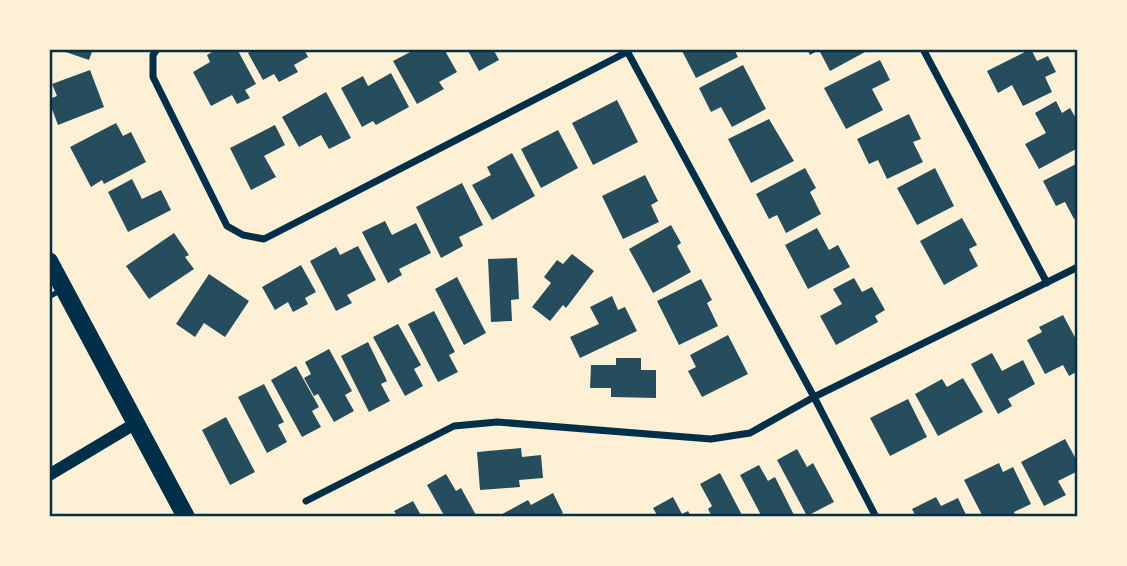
<svg xmlns="http://www.w3.org/2000/svg" width="1127" height="566" font-family="'PT Serif',serif">
  <style>
    .building { fill: #264d5e }
    .lines { fill: none; stroke-linecap: round; stroke-linejoin: round }
    .service { stroke: #003049; stroke-width: 5 }
    .minor { stroke: #003049; stroke-width: 7 }
    .tertiary { stroke: #003049; stroke-width: 12 }
    .primary { stroke: #003049; stroke-width: 18 }
    .neatline { fill: none; stroke: #003049; stroke-width: 2.5 }
  </style>
  <rect width="100%" height="100%" fill="#fdf0d5"/>
  <!-- building -->
  <path class="building" d="M57,49H93L89,60Z
    M217,49H237L256,84L245,90L250,98L237,104L232,95L211,106L193,72L210,62L207,55Z
    M255,49H304L308,57L294,65L298,72L279,82L274,74L263,80L248,53Z
    M416,49H444L457,72L439,82L444,89L417,104L393,61Z
    M467,49H493L499,60L479,71Z
    M681,49H734L738,57L696,78Z
    M807,49H863L865,52L830,71L819,50L810,55Z
    M1031,49L1037,61L1048,56L1056,72L1045,77L1052,92L1023,106L1012,85L998,93L987,71Z
    M880,60L890,80L872,89L883,110L846,129L824,88Z
    M743,65L766,109L732,127L721,107L711,112L699,88Z
    M90,70L104,107L58,125L49,101V99L57,96L52,84Z
    M391,73L409,107L376,125L373,121L362,127L341,88L363,76L368,86Z
    M326,92L351,138L329,149L321,135L299,147L282,117Z
    M617,100L638,142L593,165L572,123Z
    M1056,101L1062,113L1070,108L1078,122V148L1039,169L1025,144L1046,133L1035,113Z
    M909,114L921,139L913,142L923,162L887,179L878,160L869,164L857,139Z
    M769,119L794,161L751,183L728,139Z
    M116,123L123,136L131,132L146,162L104,184L102,180L91,187L70,147Z
    M275,125L285,145L264,156L276,177L251,190L230,148Z
    M558,130L578,168L541,188L521,149Z
    M512,153L535,196L492,220L472,185L491,175L487,167Z
    M1078,163V217L1074,219L1065,202L1056,206L1043,181Z
    M805,168L816,188L810,192L821,214L786,233L777,215L769,219L756,194Z
    M935,168L954,206L917,225L897,188Z
    M645,175L658,201L651,205L659,222L623,239L602,196Z
    M132,179L142,199L161,190L171,210L128,232L108,192Z
    M462,183L483,225L459,237L463,246L441,258L416,207Z
    M962,218L977,245L969,249L978,266L944,285L920,241Z
    M385,221L392,235L416,223L431,253L399,269L402,275L388,283L362,232Z
    M671,225L681,243L677,246L691,272L653,293L629,249Z
    M817,228L829,250L838,245L850,267L808,289L785,245Z
    M174,233L189,255L185,257L194,269L149,299L126,266Z
    M358,246L376,280L347,295L352,303L336,311L310,261L336,247L340,255Z
    M572,254L594,271L566,308L563,305L550,321L532,307L551,283L544,277L557,260L563,264Z
    M517,258L519,299L511,300L512,321L491,322L488,259Z
    M301,265L316,292L305,298L308,304L293,312L288,302L275,310L262,287Z
    M209,274L249,301L225,337L204,323L195,337L176,324Z
    M457,277L486,333L464,345L435,289Z
    M854,278L862,292L872,287L885,310L875,316L878,322L836,345L820,316L842,304L833,289Z
    M701,279L712,300L707,303L718,326L679,345L657,301Z
    M612,296L618,310L625,307L637,331L580,358L570,337L599,324L590,307Z
    M434,311L455,352L449,355L458,372L438,382L408,324Z
    M1063,315L1078,343V371L1069,376L1063,365L1045,374L1027,340L1042,332L1039,327Z
    M398,324L421,365L414,369L423,386L405,396L373,337Z
    M728,335L748,374L702,397L688,371L696,367L690,355Z
    M368,342L387,381L381,384L390,401L369,412L341,356Z
    M329,349L352,391L345,395L354,411L334,422L318,394L314,396L304,378L311,374L305,362Z
    M992,353L1002,371L1023,360L1035,384L1008,399L1012,406L998,414L971,364Z
    M616,358H641V370H656V398L611,397V388H590L591,365H616Z
    M296,366L319,407L312,411L321,427L302,437L271,380Z
    M963,378L983,412L938,436L915,394L942,379L947,387Z
    M264,384L284,422L278,425L287,442L267,453L238,397Z
    M908,399L927,437L890,456L870,418Z
    M226,417L255,472L230,485L202,430Z
    M1065,439L1078,463V471L1058,481L1066,495L1044,506L1021,462Z
    M521,448L522,457L541,455L543,478L519,480L520,487L480,490L477,452Z
    M797,449L807,467L813,463L834,502L807,516L777,460Z
    M999,463L1003,472L1013,467L1031,504L1014,512L1016,517H983L964,480Z
    M759,465L768,481L775,477L795,517H762L740,475Z
    M720,473L743,517H712L708,509L712,506L700,484Z
    M446,474L456,491L461,488L477,517H445L427,485Z
    M553,493L563,513L556,517H497L528,500L531,505Z
    M673,497L682,514L688,511L691,517H658L653,508Z
    M936,497L941,506L958,498L967,517H916L912,509Z
    M413,501L422,517H398L394,511Z"/>
  <g class="lines">
    <!-- service -->
    <path class="service" d="M49,297L61,290"/>
    <!-- minor -->
    <path class="minor" d="M157,49L153,55V77L227,226L243,235L264,239L627,52
      M626,49L814,397L876,517
      M923,49L1047,283
      M306,501L454,426L497,422L711,439L750,433L814,397L1078,267"/>
    <!-- tertiary -->
    <path class="tertiary" d="M49,475L136,423"/>
    <!-- primary -->
    <path class="primary" d="M49,261L186,517"/>
  </g>
  <!-- border -->
  <rect width="1127" height="566" fill="none" stroke="#fdf0d5" stroke-width="102"/>
  <rect x="51" y="51" width="1025" height="464" class="neatline"/>
</svg>
